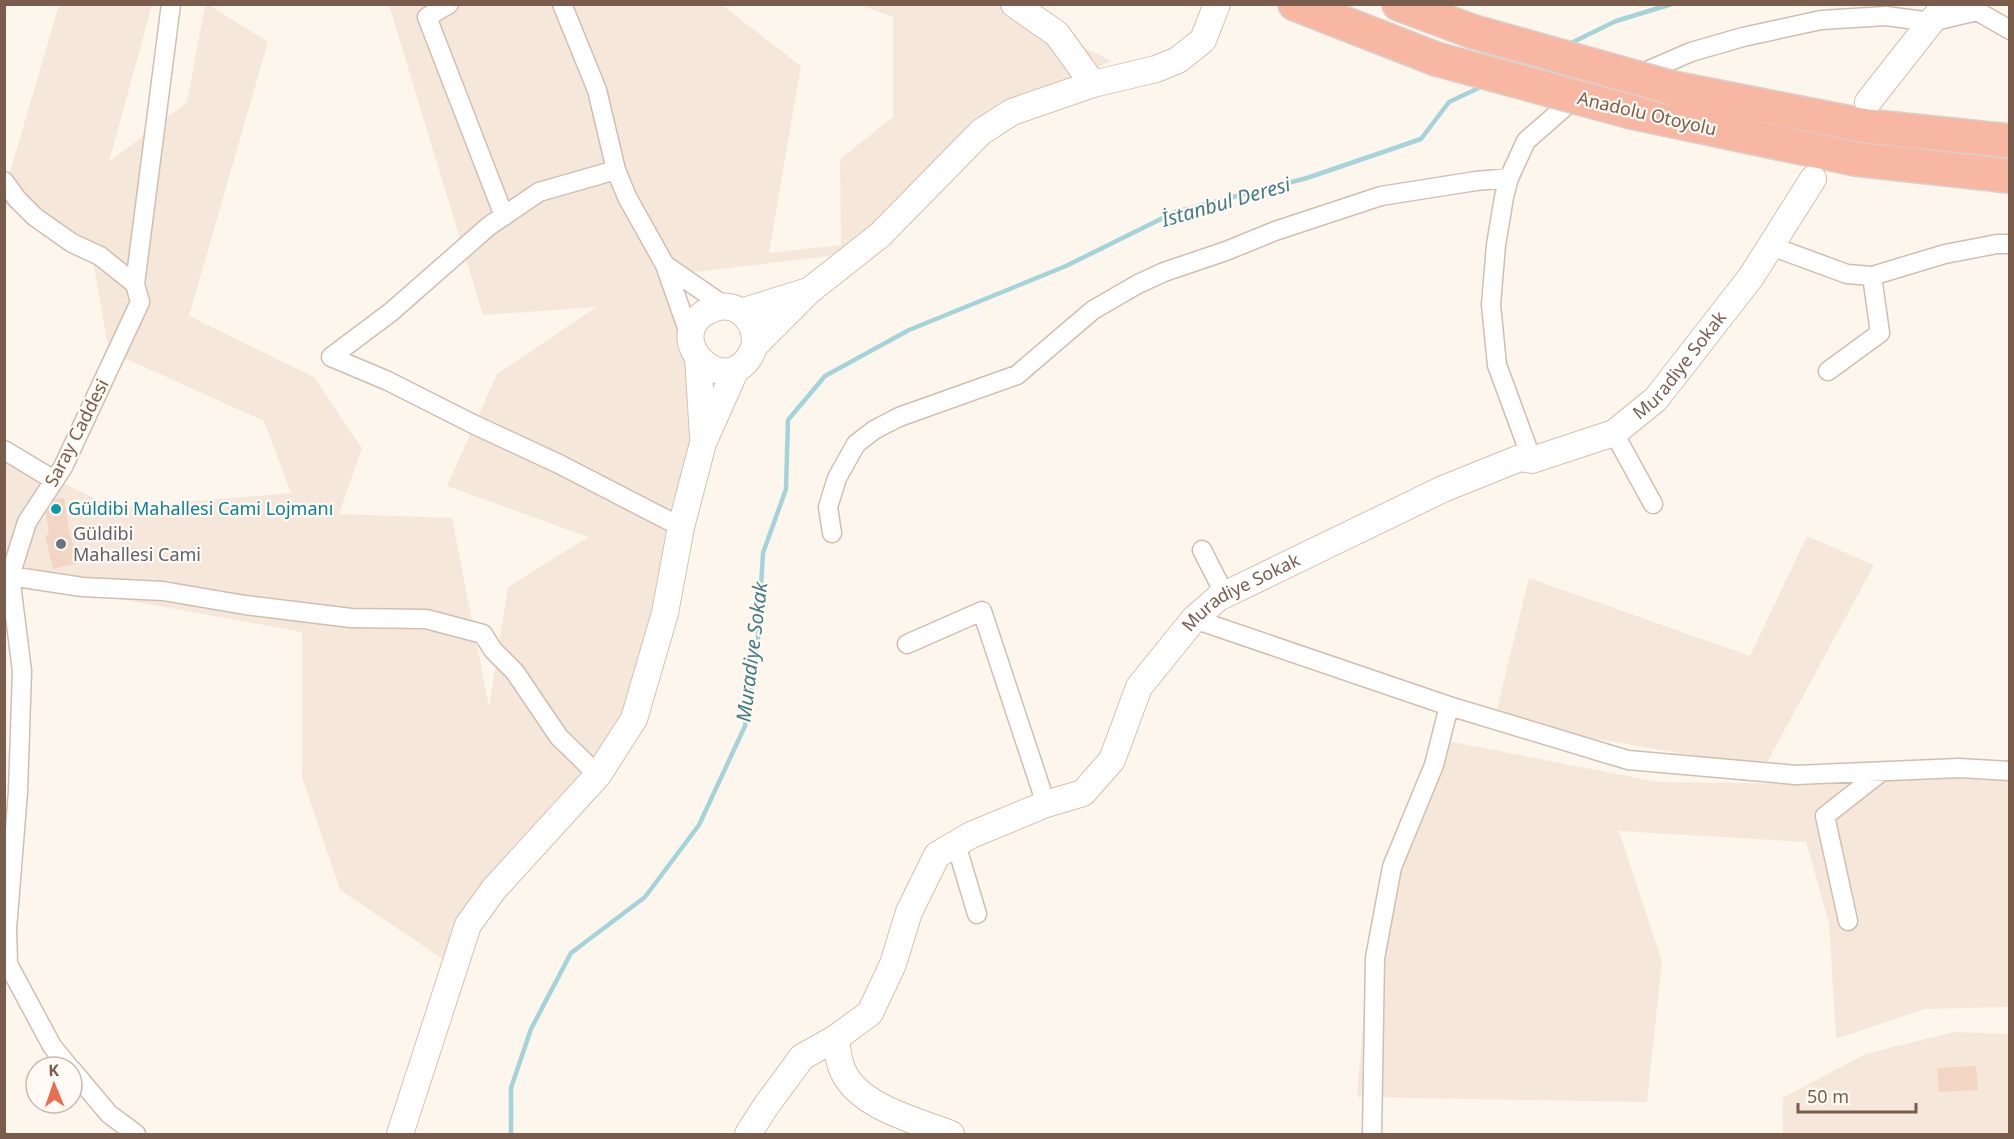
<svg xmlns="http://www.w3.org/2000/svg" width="2014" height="1139" font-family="'Noto Sans',sans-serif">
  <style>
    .residential { fill: #f5e8da }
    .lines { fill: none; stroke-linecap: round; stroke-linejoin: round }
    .stream { stroke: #a5d3da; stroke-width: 4.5 }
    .building { fill: #f3d5c3 }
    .street-casing { stroke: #d1beb0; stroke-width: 21 }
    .secondary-casing { stroke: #d6c0b0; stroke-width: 28 }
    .highway-casing { stroke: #dad1cd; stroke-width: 36 }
    .street { stroke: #fff; stroke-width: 18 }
    .secondary { stroke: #fff; stroke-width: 26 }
    .highway { stroke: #f7b7a3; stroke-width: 33 }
    .highway-bridge-casing { stroke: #dad1cd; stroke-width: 36; stroke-linecap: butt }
    .highway-bridge { stroke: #f7b7a3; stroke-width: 33 }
    .culture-dot { fill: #0f9aa8; stroke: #fffaf3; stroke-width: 2 }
    .worship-dot { fill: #6b7280; stroke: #fffaf3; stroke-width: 2 }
    .labels { text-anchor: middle; stroke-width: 4.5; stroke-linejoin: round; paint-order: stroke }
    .street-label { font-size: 18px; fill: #7a5c4d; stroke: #fffaf3 }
    .culture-label { font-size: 18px; fill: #0d838f; stroke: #fffaf3; text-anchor: start }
    .worship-label { font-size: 18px; fill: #5b616d; stroke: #fffaf3; text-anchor: start }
    .water-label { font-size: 20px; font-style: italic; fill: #437c86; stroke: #fffaf3 }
  </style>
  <rect width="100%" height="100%" fill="#fdf6ec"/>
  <!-- residential -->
  <path class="residential" d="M59,5H152L109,162L187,102L205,5H209L268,42L189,316L314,377L362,448L339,514L452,518L489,707L508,587L588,537L447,486L497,374L596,307L483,315L389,5H722L801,66L769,253L841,245L840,159L893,117V17L860,5H999L1111,61L996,114L837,255L671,275L722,420L650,650L593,773L450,964L340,890L302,777V632L5,578L4,454L114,508L291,493L264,421L109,351L93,262L5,204V189Z
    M1807,536L1874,565L1764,768L1494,721L1529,578L1750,656Z
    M1437,739L1658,782L1822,784L2009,760V1007L1925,1009L1836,1039L1829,923L1806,842L1619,831L1662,961L1647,1102L1357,1097L1367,976Z
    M1954,1032L2009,1034V1134H1783V1098L1865,1054Z"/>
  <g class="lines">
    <!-- stream -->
    <path class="stream" d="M1569,44L1616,21L1672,4
      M511,1134V1088L531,1029L571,953L645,897L699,825L745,726L758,638L763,553L786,489L788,420L825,376L909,330L1066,266L1175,212L1307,178L1421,139L1449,102L1483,86"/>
  </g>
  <!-- building -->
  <path class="building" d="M64,498L69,530L78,563L53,569L45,535H49L46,513L56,499Z
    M1976,1066L1978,1090L1939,1092L1937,1068Z"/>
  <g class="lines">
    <defs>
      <path id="street" d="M449,4L427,17L504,216
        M562,4L597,90L616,170L627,197L665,265L691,339
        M4,181L17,199L35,217L72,243L100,256L135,284L140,302L63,467L27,522L10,576L22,671L18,792L7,929L8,964L52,1046L69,1067
        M1771,246L1847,274L1872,276L1945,254L1997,244H2010
        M665,265L726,307
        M135,284L171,4
        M331,357L388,381L473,424L559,464L681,527
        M331,357L391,312L489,226L539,192L616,170
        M1828,371L1880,333L1872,276
        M1614,433L1653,504
        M4,450L54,480
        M1532,460L1497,365L1491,305L1496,245L1504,197L1509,178L1526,141L1566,106L1691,52L1743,37L1821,20L1886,16L1931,22L1977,11L2010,30
        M832,533L828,507L837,478L856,444L874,430L899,417L1017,375L1093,310L1138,284L1164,272L1226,251L1275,231L1381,196L1476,181L1509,178
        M1202,550L1225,595
        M4,573L10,576L82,587L163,591L245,605L351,618L426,619L483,634L493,650L515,672L559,737L598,775
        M1194,619L1449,706L1628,760L1796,775L1959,768L2010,771
        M907,644L982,611L1046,804
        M956,844L977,914
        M1848,921L1825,816L1881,772
        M72,1070L109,1114L136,1134
        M1372,1134L1375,958L1392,867L1434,765L1449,706"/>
      <g id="secondary">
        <path d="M1014,4L1057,34L1093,84"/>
        <path d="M1868,102L1931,22L1946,4"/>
        <path d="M741,312L805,292"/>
        <path d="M755,345C756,320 737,298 710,310C655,336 731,411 755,345L809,291L880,235L981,132L1012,112L1093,84L1156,69L1178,60L1203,40L1217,4"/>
        <path d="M698,358L703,436"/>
        <path d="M836,1038C837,1047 838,1057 841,1066C854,1106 915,1120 951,1134"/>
        <path d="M400,1134L468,925L494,889L598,775L634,719L665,613L681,527L703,443L736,369"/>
        <path id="s1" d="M748,1134L766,1106L802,1057L836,1038L870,1013L893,964L909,912L937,855L971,835L1046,804L1083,793L1112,760L1139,687L1194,619L1218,598L1443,489L1520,458L1532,460L1614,433L1656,399L1751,277L1813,179"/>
      </g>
      <path id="highway" d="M1295,4L1436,59
        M1399,4L1471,31
        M1673,88L1866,126L2010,141
        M1631,112L1855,159L2010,176"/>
    </defs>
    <!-- street casing -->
    <use href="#street" class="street-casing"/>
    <!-- secondary casing -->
    <use href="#secondary" class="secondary-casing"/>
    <!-- highway casing -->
    <use href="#highway" class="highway-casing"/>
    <!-- street -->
    <use href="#street" class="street"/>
    <!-- secondary -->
    <use href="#secondary" class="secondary"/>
    <!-- highway -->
    <use href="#highway" class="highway"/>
    <defs>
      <path id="highway-bridge" d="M1471,31L1673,88
        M1436,59L1631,112"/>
    </defs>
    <!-- highway-bridge casing -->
    <use href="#highway-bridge" class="highway-bridge-casing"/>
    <!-- highway-bridge -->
    <use href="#highway-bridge" class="highway-bridge"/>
  </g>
  <!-- markers -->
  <circle class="culture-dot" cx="56" cy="509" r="6"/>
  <circle class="worship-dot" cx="61" cy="544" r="6"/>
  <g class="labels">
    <!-- street labels -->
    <g class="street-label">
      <text transform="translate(1647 114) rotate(13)" y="6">Anadolu Otoyolu</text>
      <text dy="6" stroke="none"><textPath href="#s1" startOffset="1274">Muradiye Sokak</textPath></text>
      <text transform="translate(77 433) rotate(-63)" y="6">Saray Caddesi</text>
      <text dy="6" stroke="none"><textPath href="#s1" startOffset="770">Muradiye Sokak</textPath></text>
    </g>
    <!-- culture labels -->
    <g class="culture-label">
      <text x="68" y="515">Güldibi Mahallesi Cami Lojmanı</text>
    </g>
    <!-- worship labels -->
    <g class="worship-label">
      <text x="73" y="540">Güldibi<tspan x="73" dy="21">Mahallesi Cami</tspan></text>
    </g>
    <!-- water labels -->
    <g class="water-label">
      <text transform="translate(1226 202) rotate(-16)" y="7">İstanbul Deresi</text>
      <text transform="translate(752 652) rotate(-83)" y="7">Muradiye Sokak</text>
    </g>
  </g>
  <!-- border -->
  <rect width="2014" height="1139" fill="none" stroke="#7a5c4d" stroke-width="12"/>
  <!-- north arrow -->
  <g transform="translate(54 1085) rotate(358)"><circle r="28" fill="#fffaf3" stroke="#cabbb1" stroke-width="1.5"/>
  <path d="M0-4.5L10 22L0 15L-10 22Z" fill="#e76f51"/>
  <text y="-9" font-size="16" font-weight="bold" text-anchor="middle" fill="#7a5c4d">K</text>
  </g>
  <!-- scale -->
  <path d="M1798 1103v9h118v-9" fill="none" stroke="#7a5c4d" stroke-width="3"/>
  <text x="1807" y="1103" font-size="18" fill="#7a5c4d" stroke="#fffaf3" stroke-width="4.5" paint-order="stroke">50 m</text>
</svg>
